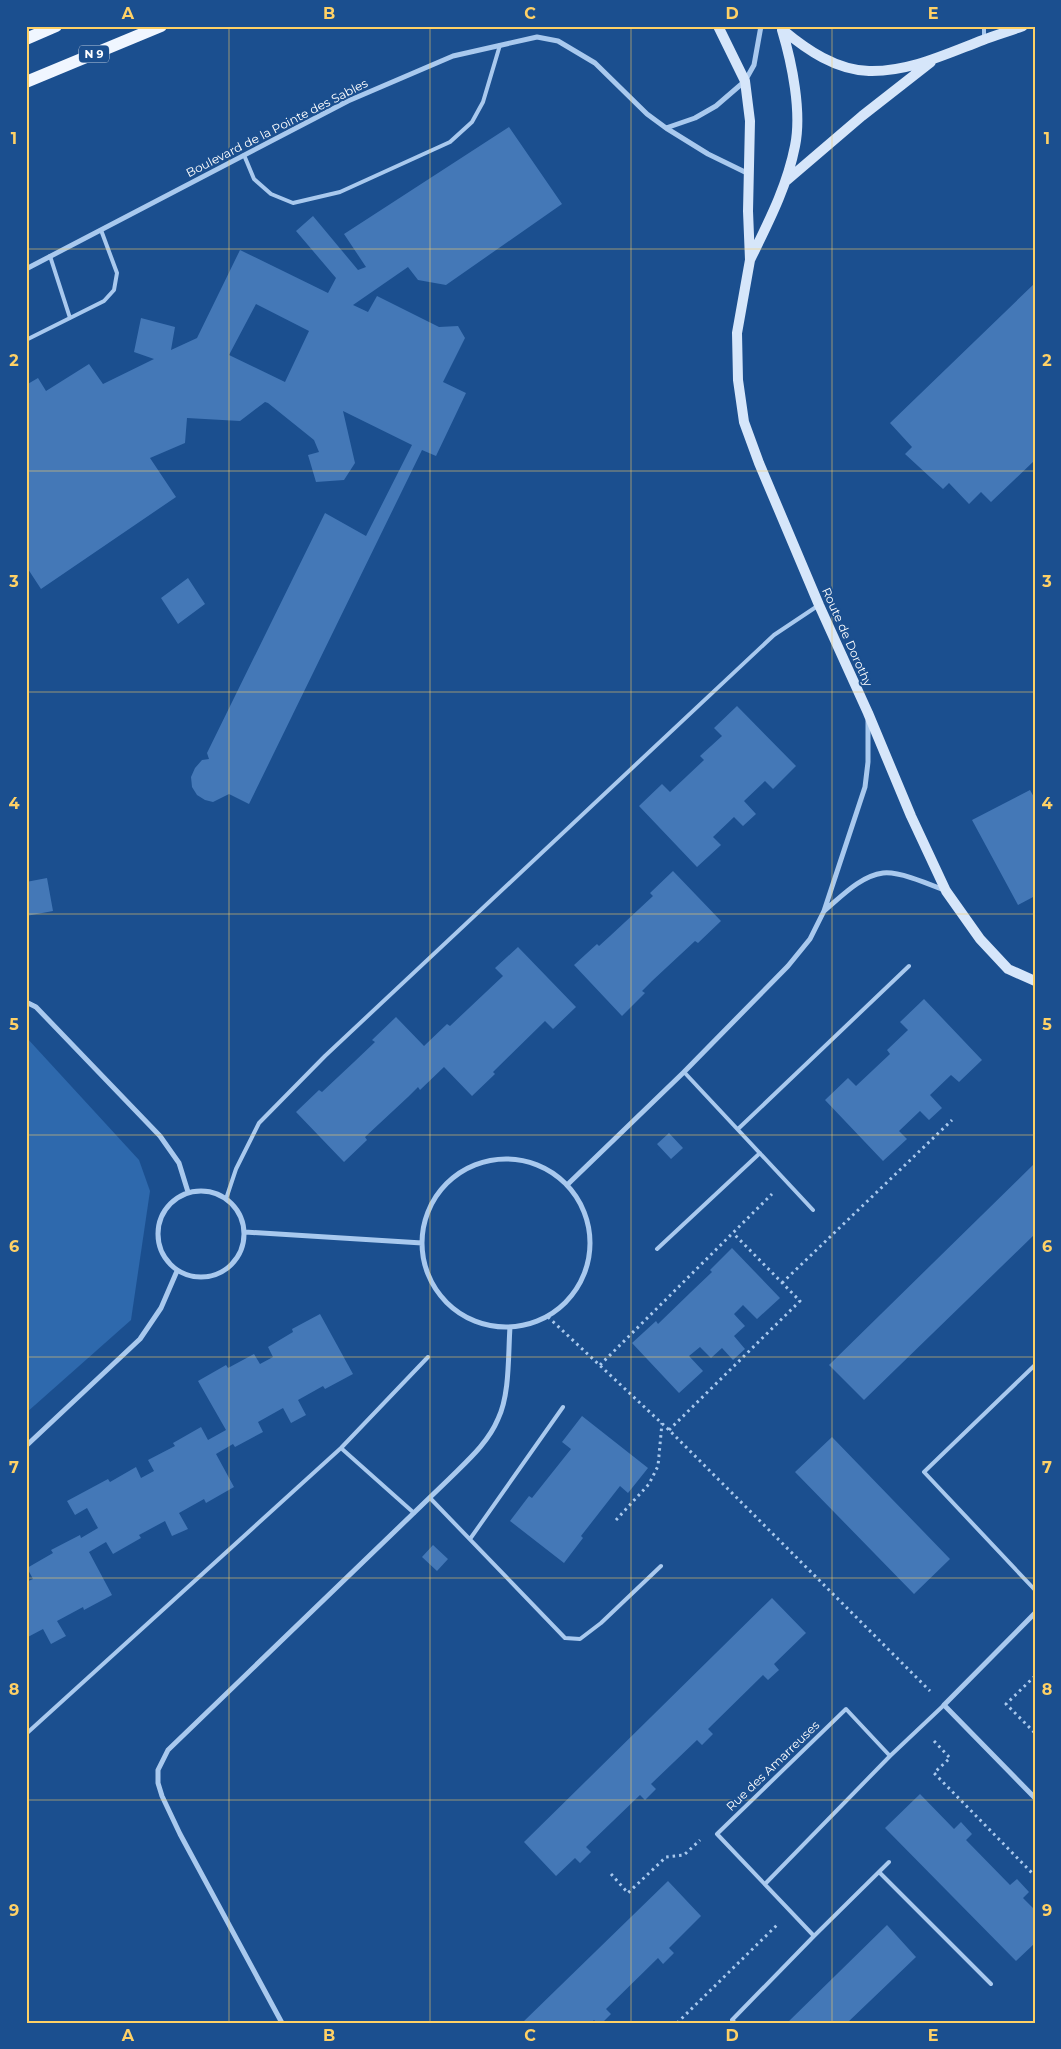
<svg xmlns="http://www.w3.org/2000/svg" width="1061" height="2049" font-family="Montserrat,sans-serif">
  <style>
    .green { fill: #2e69ad }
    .building { fill: #4478b7; fill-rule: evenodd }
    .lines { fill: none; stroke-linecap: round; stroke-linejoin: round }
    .path { stroke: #a9c9ee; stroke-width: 3; stroke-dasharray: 2.5 4; stroke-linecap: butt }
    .lane { stroke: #a9c9ee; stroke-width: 4 }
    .street { stroke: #a9c9ee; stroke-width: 5 }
    .secondary { stroke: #d6e6fa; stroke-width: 10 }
    .primary { stroke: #f0f6ff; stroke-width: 12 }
    .grid { fill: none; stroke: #ffd166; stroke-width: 1; stroke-opacity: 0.55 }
    .labels { text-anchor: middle; stroke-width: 4; stroke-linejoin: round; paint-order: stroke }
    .shield { fill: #1b4f8f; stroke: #bbcadd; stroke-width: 1 }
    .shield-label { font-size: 11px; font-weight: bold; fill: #fff }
    .street-label { font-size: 12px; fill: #fff; stroke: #1b4f8f }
    .neatline { fill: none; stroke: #ffd166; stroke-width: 2 }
    .grid-label { font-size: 16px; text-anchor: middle; font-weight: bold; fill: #ffd166 }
  </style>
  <rect width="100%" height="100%" fill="#1b4f8f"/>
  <!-- green -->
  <path class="green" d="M26,1037L139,1160L150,1191L131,1320L26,1413Z"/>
  <!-- building -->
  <path class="building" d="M509,127L562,204L446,285L418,280L408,267L353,305L368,312L377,296L439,327L458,326L465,338L443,382L466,393L436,456L422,450L249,804L229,794L213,802L205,800L197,795L192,787L191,777L195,768L202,760L209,759L207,753L325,513L366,536L412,445L343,411L355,463L344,480L316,482L308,455L319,452L314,440L268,403L265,402L240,421L187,418L185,443L150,458L176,497L41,589L26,566V385L38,378L46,391L89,364L103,384L154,359L134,352L141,318L175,327L171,350L197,338L240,250L328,293L336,278L296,231L313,216L358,270L366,267L344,234ZM256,304L309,331L285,382L229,355Z
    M1035,283V460L991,502L981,492L969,504L949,483L943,489L905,454L912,447L890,423Z
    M188,578L205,604L178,624L161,598Z
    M737,706L796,766L773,789L765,781L744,801L756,814L743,826L734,817L713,837L721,845L697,867L639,806L662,784L670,792L704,760L700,756L722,736L714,728Z
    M1030,790L1035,799V896L1018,905L972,820Z
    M673,871L721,921L698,943L695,941L652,981L642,991L645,993L622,1016L574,965L597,944L599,946L610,936L653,896L650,893Z
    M47,878L53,911L26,916V882Z
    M518,947L576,1007L553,1029L545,1021L493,1072L495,1074L472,1096L444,1067L420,1090L418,1087L408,1097L365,1137L367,1140L344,1162L296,1112L319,1090L322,1092L354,1062L375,1042L372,1040L396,1017L424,1046L447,1024L450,1026L503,976L495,968Z
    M924,999L982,1060L959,1082L951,1075L930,1095L942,1108L929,1120L920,1111L899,1131L907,1139L883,1161L825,1100L848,1078L856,1086L890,1054L887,1050L908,1030L900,1022Z
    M669,1133L683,1148L671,1159L657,1144Z
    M1035,1163V1234L864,1400L829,1365Z
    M732,1248L780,1298L757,1319L743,1305L734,1314L745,1326L734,1336L745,1349L733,1360L722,1348L711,1358L700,1347L689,1356L703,1371L679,1393L632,1343L656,1321L658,1324L691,1292L712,1272L710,1270Z
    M320,1314L353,1374L325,1389L323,1386L298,1400L306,1415L291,1423L283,1408L258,1422L263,1432L235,1447L233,1444L216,1454L234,1487L206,1503L204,1499L179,1513L188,1529L172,1536L165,1521L139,1535L141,1538L113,1554L106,1542L89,1552L112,1595L84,1610L83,1607L57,1621L66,1636L51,1644L43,1629L26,1638V1582L33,1579L27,1568L53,1553L51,1550L80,1535L81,1538L98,1528L87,1508L75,1515L67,1501L108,1479L110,1482L136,1467L141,1478L154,1471L148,1460L175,1446L173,1443L201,1427L208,1440L226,1430L198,1381L226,1365L228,1368L254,1354L260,1364L273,1357L268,1347L293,1332L292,1329Z
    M582,1416L648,1468L628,1493L620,1486L581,1536L583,1538L564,1563L510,1521L529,1496L532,1498L571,1449L562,1442Z
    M832,1437L950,1559L914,1594L795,1472Z
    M433,1545L448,1559L437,1571L422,1557Z
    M772,1598L806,1633L774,1664L779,1670L768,1680L763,1675L708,1729L713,1734L702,1745L697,1740L651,1784L656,1789L645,1800L640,1795L586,1847L591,1852L580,1863L575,1858L556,1876L524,1842Z
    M920,1794L954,1829L961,1822L972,1834L966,1840L1010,1885L1017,1879L1029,1892L1023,1898L1035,1910V1943L1016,1961L885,1828Z
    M668,1881L701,1916L669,1948L674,1953L663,1964L658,1958L606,2009L611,2014L602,2023H597L594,2020L591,2023H522Z
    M887,1925L916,1957L847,2023H787Z"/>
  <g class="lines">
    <!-- path -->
    <path class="path" d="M782,1283L952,1120
      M548,1317L669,1430L930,1691
      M600,1365L772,1194
      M669,1430L800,1301L733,1233
      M616,1520L649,1484L658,1466L662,1423
      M1035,1676L1006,1704L1035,1733
      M934,1741L950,1758L934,1773L1035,1876
      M611,1874L628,1893L666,1857L684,1855L700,1840
      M677,2023L777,1925"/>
    <!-- lane -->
    <path class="lane" d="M984,39V26
      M244,155L254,179L271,194L293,203L340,192L450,142L472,122L483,102L500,45
      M50,256L70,318
      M26,340L104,301L114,290L117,273L101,230
      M684,1072L813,1210
      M738,1129L909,966
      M226,1199L236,1169L259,1123L325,1056L774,635L819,605
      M657,1249L760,1153
      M1035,1365L924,1472L1035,1590
      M341,1448L414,1513
      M430,1498L565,1638L580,1639L601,1623L661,1566
      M470,1539L563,1407
      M26,1734L341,1448L428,1357
      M879,1872L991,1984
      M765,1884L890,1756
      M814,1936L889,1862
      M735,2023L732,2020L814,1936L717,1834L846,1709L890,1756L944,1705"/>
    <!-- street -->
    <path class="street" d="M666,128L695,118L716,106L745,81L754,65L761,26
      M26,269L348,101L453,56L537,37L558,41L595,63L647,114L666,128L708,154L749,174
      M824,911C841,897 860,876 883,873C899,871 929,884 944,890
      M26,1002L36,1007L160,1136L179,1163L188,1192
      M422 1243a84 84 0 1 1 168 0a84 84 0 1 1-168 0Z
      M567,1185L684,1072L788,966L810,939L824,911L865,787L868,762V721
      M158 1234a43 43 0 1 1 86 0a43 43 0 1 1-86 0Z
      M245,1232L422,1243
      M26,1446L140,1339L161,1308L177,1271
      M1035,1613L944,1705L1035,1798
      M282,2023L180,1834L162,1796L158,1783V1770L168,1750L449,1479C467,1461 488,1443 498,1419C510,1394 508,1355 510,1327"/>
    <!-- secondary -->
    <path class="secondary" d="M718,26L745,81L750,121L748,211L750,260L737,333L738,380L744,422L759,463L819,605L868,713L911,816L946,891L980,939L1008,969L1035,981
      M783,30C807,50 836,70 869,71C909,72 946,54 983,40C996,35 1010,31 1023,26
      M786,181L862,116L931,62
      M750,260C768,223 787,187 795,146C802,112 792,63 782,30"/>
    <!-- primary -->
    <path class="primary" d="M26,39L56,26
      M26,82L161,26"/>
  </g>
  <!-- grid -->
  <path class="grid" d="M229,26V2023M430,26V2023M631,26V2023M832,26V2023M26,249H1035M26,471H1035M26,692H1035M26,914H1035M26,1135H1035M26,1357H1035M26,1578H1035M26,1800H1035"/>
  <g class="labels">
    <!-- shield labels -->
    <rect class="shield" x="79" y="45.5" width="30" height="17" rx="4"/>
    <g class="shield-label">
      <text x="94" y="58">N 9</text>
    </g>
    <!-- street labels -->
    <g class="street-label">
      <text transform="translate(277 128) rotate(-27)" y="4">Boulevard de la Pointe des Sables</text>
      <text transform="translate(847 637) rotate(66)" y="4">Route de Dorothy</text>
      <text transform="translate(773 1766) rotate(-44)" y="4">Rue des Amarreuses</text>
    </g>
  </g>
  <!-- border -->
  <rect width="1061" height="2049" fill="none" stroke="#1b4f8f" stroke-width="55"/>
  <rect x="28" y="28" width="1006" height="1994" class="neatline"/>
  <g class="grid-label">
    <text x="128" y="19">A</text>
    <text x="329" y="19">B</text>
    <text x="530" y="19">C</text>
    <text x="732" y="19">D</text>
    <text x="933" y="19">E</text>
    <text x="14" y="144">1</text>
    <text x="1047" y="144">1</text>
    <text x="14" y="366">2</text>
    <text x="1047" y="366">2</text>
    <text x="14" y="587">3</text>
    <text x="1047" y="587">3</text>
    <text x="14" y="809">4</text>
    <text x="1047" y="809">4</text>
    <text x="14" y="1030">5</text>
    <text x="1047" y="1030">5</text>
    <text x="14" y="1252">6</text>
    <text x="1047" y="1252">6</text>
    <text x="14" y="1473">7</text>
    <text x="1047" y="1473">7</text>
    <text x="14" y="1695">8</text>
    <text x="1047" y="1695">8</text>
    <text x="14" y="1916">9</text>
    <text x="1047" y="1916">9</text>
    <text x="128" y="2041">A</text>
    <text x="329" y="2041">B</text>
    <text x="530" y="2041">C</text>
    <text x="732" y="2041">D</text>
    <text x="933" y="2041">E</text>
  </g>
</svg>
